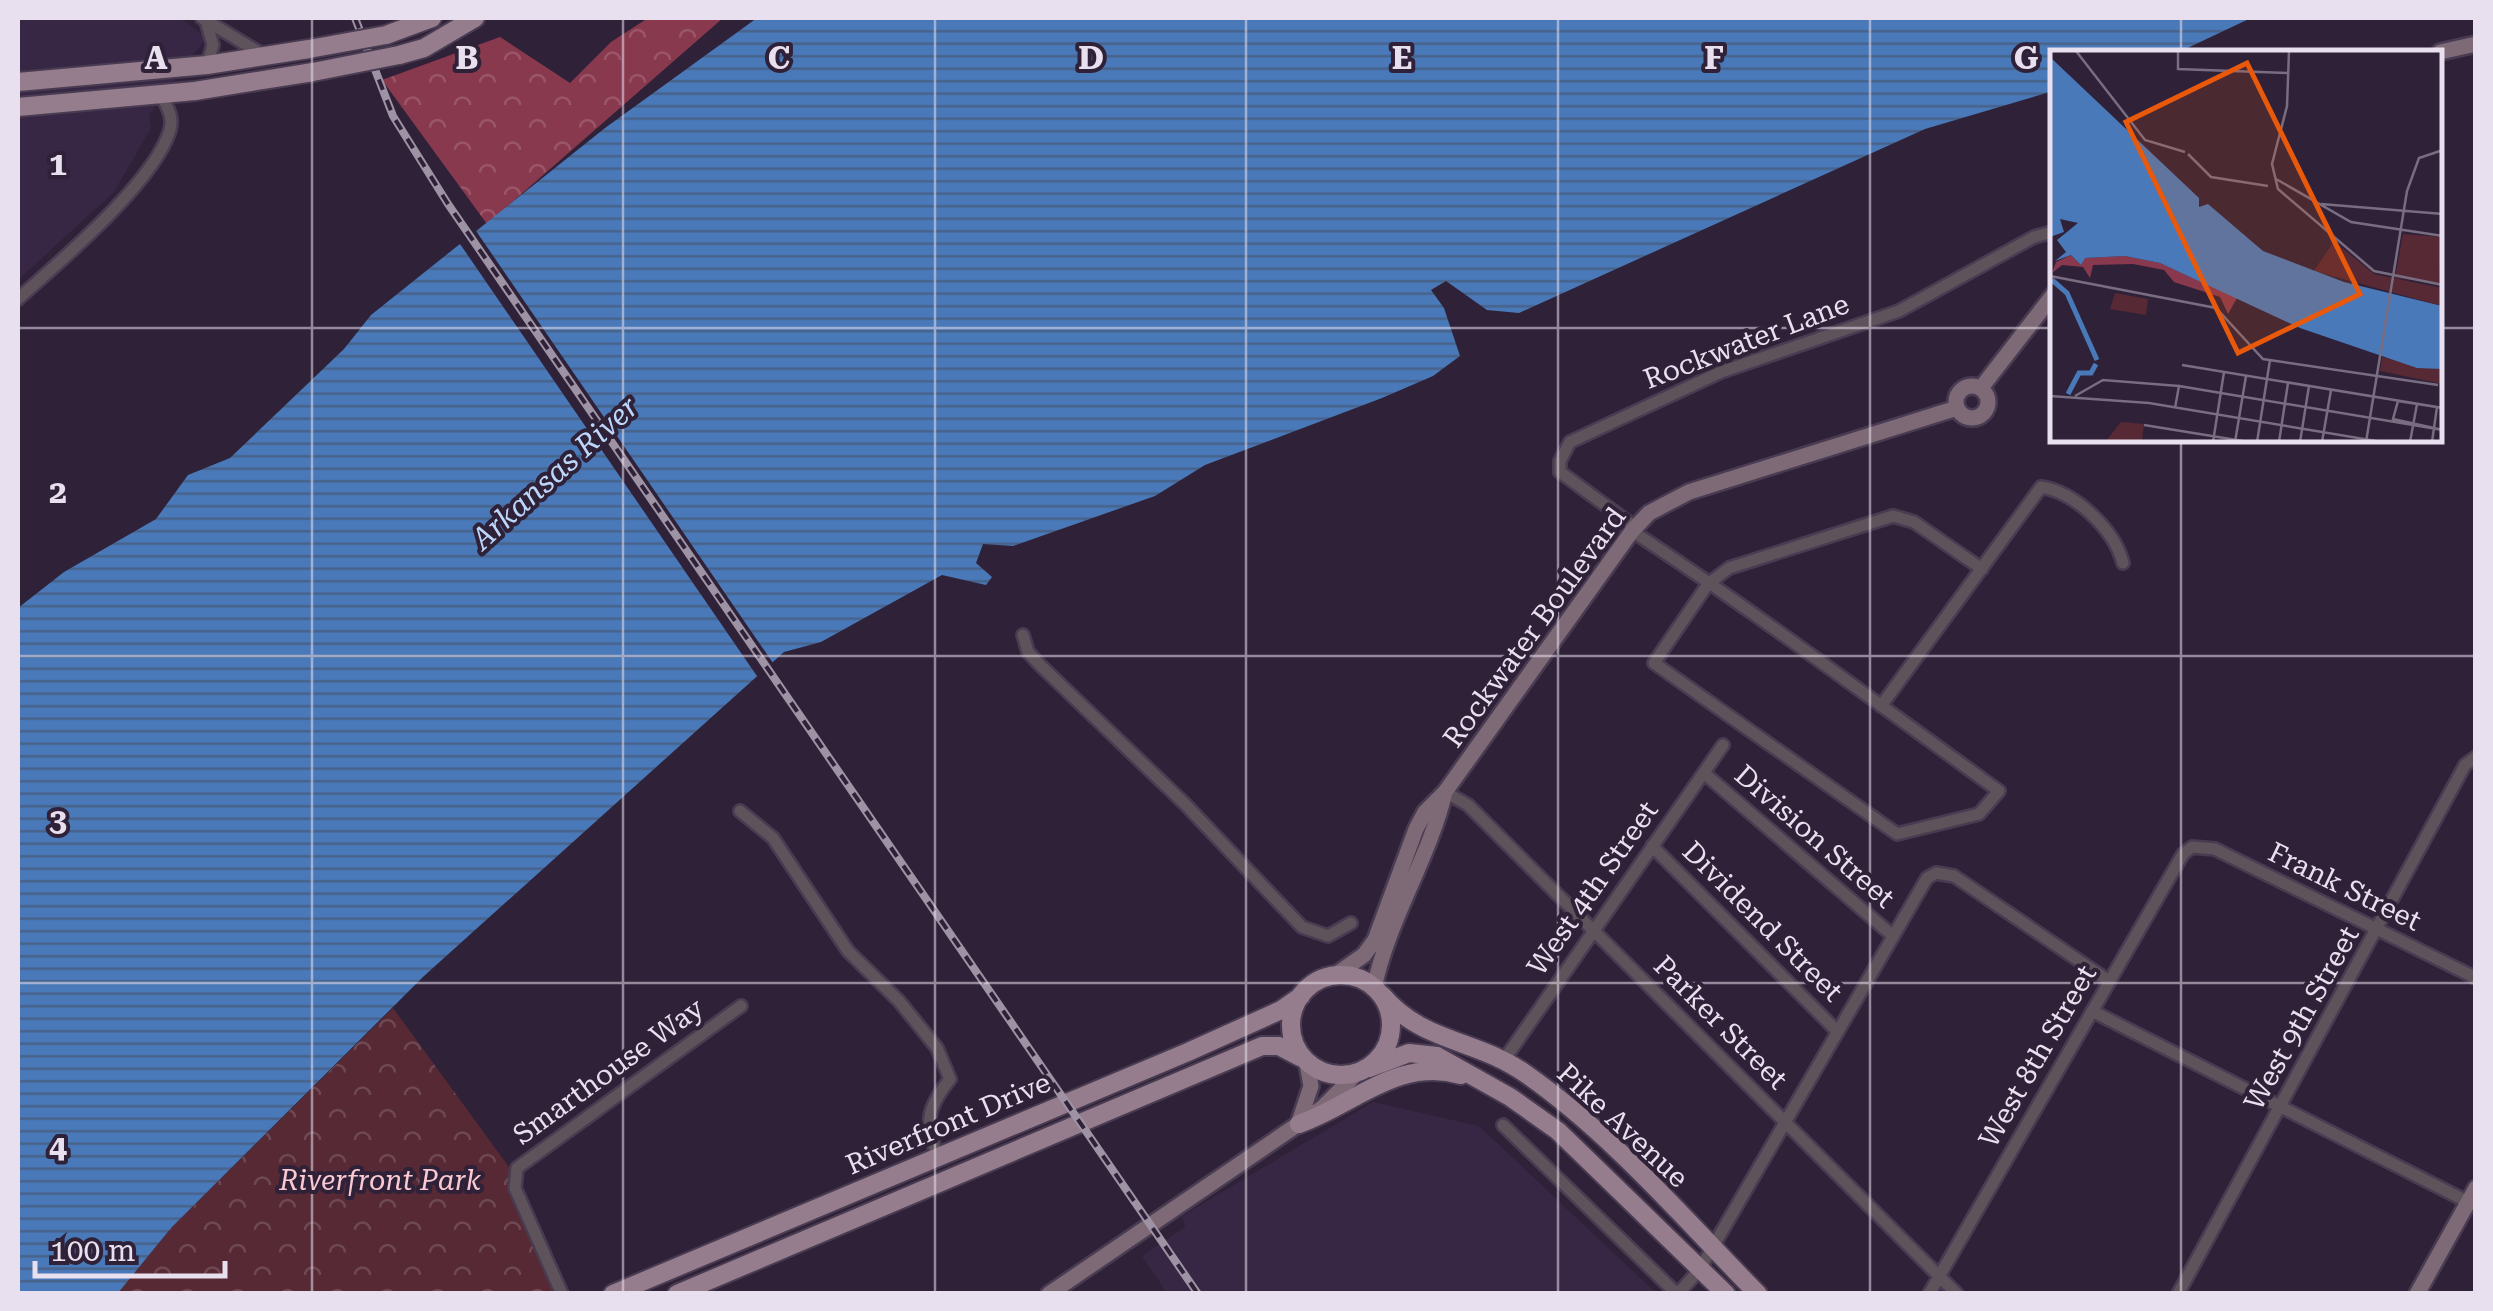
<svg xmlns="http://www.w3.org/2000/svg" width="2493" height="1311" font-family="'Roboto Serif',serif">
  <style>
    .built { fill: #382744 }
    .forest { fill: url(#forest-crowns) }
    .park { fill: url(#park-crowns) }
    .water { fill: url(#water-rules) }
    .pier { fill: #2f2138 }
    .lines { fill: none; stroke-linecap: round; stroke-linejoin: round }
    .street-casing { stroke: #493c52; stroke-width: 16 }
    .secondary-casing { stroke: #493c52; stroke-width: 20 }
    .primary-casing { stroke: #493c52; stroke-width: 22 }
    .street { stroke: #5f535b; stroke-width: 11 }
    .secondary { stroke: #7e6a77; stroke-width: 15 }
    .primary { stroke: #967d8d; stroke-width: 18 }
    .rail-casing { stroke: #9e93a5; stroke-width: 8 }
    .rail { stroke: #2f2138; stroke-width: 4; stroke-dasharray: 11; stroke-linecap: butt }
    .primary-bridge-casing { stroke: #493c52; stroke-width: 22; stroke-linecap: butt }
    .primary-bridge { stroke: #967d8d; stroke-width: 18 }
    .grid { fill: none; stroke: #e9e0ef; stroke-width: 2.5; stroke-opacity: 0.55 }
    .labels { text-anchor: middle; stroke-width: 8; stroke-linejoin: round; paint-order: stroke }
    .street-label { font-size: 28px; fill: #e9e0ef; stroke: #2f2138 }
    .park-label { font-size: 28px; font-style: italic; fill: #fac9d2; stroke: #2f2138 }
    .water-label { font-size: 30px; font-style: italic; fill: #bdd7fa; stroke: #2f2138 }
    .inset-river { fill: none; stroke: #4979b8; stroke-width: 5 }
    .inset-road { fill: none; stroke: #796d81; stroke-width: 2.5 }
    .view { fill: #e8590c; fill-opacity: 0.15; stroke: #e8590c; stroke-width: 5 }
    .inset-edge { fill: none; stroke: #e9e0ef; stroke-width: 5 }
    .grid-label { font-size: 32px; text-anchor: middle; font-weight: bold; fill: #e9e0ef; stroke: #2f2138; stroke-width: 8; stroke-linejoin: round; paint-order: stroke }
  </style>
  <defs>
    <pattern id="forest-crowns" width="20" height="18" patternUnits="userSpaceOnUse" patternTransform="scale(2.5)"><rect width="20" height="18" fill="#89394e"/><path d="M2 6a3 3 0 1 1 6 0M12 15a3 3 0 1 1 6 0" fill="none" stroke="#9a5568"/></pattern>
    <pattern id="park-crowns" width="20" height="18" patternUnits="userSpaceOnUse" patternTransform="scale(2.5)"><rect width="20" height="18" fill="#562934"/><path d="M2 6a3 3 0 1 1 6 0M12 15a3 3 0 1 1 6 0" fill="none" stroke="#6e4852"/></pattern>
    <pattern id="water-rules" width="6" height="5" patternUnits="userSpaceOnUse" patternTransform="scale(2.5)"><rect width="6" height="5" fill="#4979b8"/><path d="M0 2.5h6" fill="none" stroke="#48638b"/></pattern>
  </defs>
  <rect width="100%" height="100%" fill="#2f2138"/>
  <!-- built -->
  <path class="built" d="M18,18H181L206,38L149,115L151,128L114,192L18,280Z
    M1373,1102L1479,1126L1656,1293H1167L1142,1256L1185,1227L1182,1216Z"/>
  <!-- forest -->
  <path class="forest" d="M648,18H723L487,224L382,80L500,37L570,83L611,42Z"/>
  <!-- park -->
  <path class="park" d="M393,1008L514,1174L563,1294H117L171,1228Z"/>
  <!-- water -->
  <path class="water" d="M757,18H2251L2179,52H2053V91L1925,129L1519,313L1487,310L1446,281L1431,290L1444,308L1460,356L1433,376L1382,398L1205,465L1155,496L1013,546L983,544L976,563L992,577L986,585L942,575L821,642L784,652L424,976L171,1228L118,1293H18V608L64,572L156,519L188,475L230,458L344,349L371,315L605,128Z"/>
  <!-- pier -->
  <path class="pier" d="M474,228L775,666L759,679L458,241Z"/>
  <g class="lines">
    <defs>
      <path id="street" d="M202,18L265,56
        M206,21L213,45L207,65
        M18,299C59,262 154,183 170,130C173,118 169,111 164,100L155,96
        M1635,527L1560,472V461L1570,442L1721,372L1899,311L2034,237L2052,232
        M1632,531C1757,613 1878,704 1999,791L1979,814L1897,834L1654,663L1708,584L1729,568L1893,516L1914,522L1982,569
        M1023,635L1028,652L1040,665L1185,804L1302,927L1328,936L1351,923
        M1881,706L2041,487C2075,492 2114,529 2123,563
        M1704,773L1893,936
        M1445,792L1468,805L1957,1294
        M740,811L773,838L848,951L899,1001L937,1048L950,1079C927,1108 924,1123 938,1157
        M1652,846L1838,1032
        M2092,1011L2476,1206
        M1504,1060L1723,745
        M1503,1125L1677,1294
        M562,1294L515,1188L517,1168L741,1006
        M1678,1294L1700,1269L1927,878L1936,873L1954,876L2109,981
        M1929,1294L2183,854L2192,847L2215,849L2476,978
        M2178,1294L2465,765L2476,757"/>
      <path id="secondary" d="M2440,52L2476,44
        M1956 402a16 16 0 1 1 32 0a16 16 0 1 1-32 0Z
        M1981,388L2053,295
        M1334,976L1364,955L1375,940L1416,829L1425,812L1445,792L1632,531L1649,513L1689,492L1957,408
        M1374,988C1388,920 1429,859 1445,792
        M1299,1122L1311,1086L1307,1064
        M1049,1294L1322,1108L1357,1073
        M2417,1294L2476,1188"/>
      <path id="primary" d="M386,35L432,18
        M399,55L424,48L475,18
        M18,82L207,65L309,49
        M18,107L195,91L313,72
        M1291 1025a50 50 0 1 1 100 0a50 50 0 1 1-100 0Z
        M1382,995C1424,1044 1475,1038 1526,1074C1612,1134 1684,1219 1758,1294
        M1369,1068L1409,1053L1437,1056L1510,1097L1558,1131L1726,1294
        M1299,1124C1354,1105 1397,1057 1461,1075
        M613,1294L1188,1052L1281,1010L1301,996
        M677,1294L1262,1046H1279L1300,1057"/>
    </defs>
    <!-- street casing -->
    <use href="#street" class="street-casing"/>
    <!-- secondary casing -->
    <use href="#secondary" class="secondary-casing"/>
    <!-- primary casing -->
    <use href="#primary" class="primary-casing"/>
    <!-- street -->
    <use href="#street" class="street"/>
    <!-- secondary -->
    <use href="#secondary" class="secondary"/>
    <!-- primary -->
    <use href="#primary" class="primary"/>
    <defs>
      <path id="rail" d="M355,18L393,116L448,204L1198,1294"/>
    </defs>
    <!-- rail casing -->
    <use href="#rail" class="rail-casing"/>
    <!-- rail -->
    <use href="#rail" class="rail"/>
    <defs>
      <path id="primary-bridge" d="M309,49L386,35
        M313,72L399,55"/>
    </defs>
    <!-- primary-bridge casing -->
    <use href="#primary-bridge" class="primary-bridge-casing"/>
    <!-- primary-bridge -->
    <use href="#primary-bridge" class="primary-bridge"/>
  </g>
  <!-- grid -->
  <path class="grid" d="M312,18V1294M623,18V1294M935,18V1294M1246,18V1294M1558,18V1294M1870,18V1294M2181,18V52M18,328H2053M2440,328H2476M2181,440V1294M18,656H2476M18,983H2476"/>
  <g class="labels">
    <!-- street labels -->
    <g class="street-label">
      <text transform="translate(1746 341) rotate(-21)" y="10">Rockwater Lane</text>
      <text transform="translate(1534 627) rotate(-54)" y="10">Rockwater Boulevard</text>
      <text transform="translate(1815 836) rotate(41)" y="10">Division Street</text>
      <text transform="translate(2345 886) rotate(26)" y="10">Frank Street</text>
      <text transform="translate(1592 888) rotate(-55)" y="10">West 4th Street</text>
      <text transform="translate(1763 921) rotate(45)" y="10">Dividend Street</text>
      <text transform="translate(2301 1018) rotate(-61)" y="10">West 9th Street</text>
      <text transform="translate(1721 1022) rotate(45)" y="10">Parker Street</text>
      <text transform="translate(2037 1056) rotate(-60)" y="10">West 8th Street</text>
      <text transform="translate(608 1071) rotate(-36)" y="10">Smarthouse Way</text>
      <text transform="translate(948 1123) rotate(-23)" y="10">Riverfront Drive</text>
      <text transform="translate(1623 1125) rotate(43)" y="10">Pike Avenue</text>
    </g>
    <!-- park labels -->
    <g class="park-label">
      <text x="380" y="1190">Riverfront Park</text>
    </g>
    <!-- water labels -->
    <g class="water-label">
      <text transform="translate(555 473) rotate(-42)" y="10">Arkansas River</text>
    </g>
  </g>
  <!-- overview -->
  <g transform="translate(2050 50)">
    <rect width="392" height="392" fill="#2f2138"/>
    <path d="M65,243L98,249L96,265L60,259Z" fill="#562934"/>
    <path d="M21,205L31,215L34,208L75,206L110,213L187,248L178,264L170,247L124,232L114,220L83,214L43,215L40,228L33,217L12,215L2,223L6,212Z" fill="#89394e"/>
    <path d="M353,184L391,187L389,233L345,228ZM284,191L324,224L392,238V256L264,221ZM332,307L392,319V334L330,321ZM71,372L94,374L92,392H55Z" fill="#562934"/>
    <path d="M0,7L149,148V157L158,154L213,201L294,232L392,256V319L367,318L250,278L110,213L75,206L35,208L31,215L21,205L5,211L16,202L7,190L28,173L10,169L14,182L0,187Z" fill="#4979b8"/>
    <path class="inset-river" d="M2,230L17,243L47,310M18,344L29,323H41L46,314"/>
    <path class="inset-road" d="M26,1L95,90L135,102M128,1V19L237,23M239,1L237,56L222,114L228,139L324,221L393,235M138,104L161,127L218,136M226,129L301,172L393,186M271,154L393,164M0,226L166,258L213,309L388,335M132,315L393,358M0,346L99,353L332,392M25,346L53,330L129,336M125,358L129,336L393,380M393,358L348,351L343,369L393,380M94,375L199,392M163,392L174,322M185,392L196,326M207,392L220,310M229,392L238,333M250,392L259,336M272,392L281,340M316,392L357,141L369,108L393,100M360,392L367,354M382,392L387,357"/>
    <path class="view" d="M197,13L310,244L188,303L76,72Z"/>
    <rect width="392" height="392" class="inset-edge"/>
  </g>
  <g class="grid-label">
    <text x="156" y="69">A</text>
    <text x="467" y="69">B</text>
    <text x="779" y="69">C</text>
    <text x="1091" y="69">D</text>
    <text x="1402" y="69">E</text>
    <text x="1714" y="69">F</text>
    <text x="2026" y="69">G</text>
    <text x="58" y="175">1</text>
    <text x="58" y="503">2</text>
    <text x="58" y="831">3</text>
    <text x="58" y="1158">4</text>
  </g>
  <!-- border -->
  <rect width="2493" height="1311" fill="none" stroke="#e9e0ef" stroke-width="40"/>
  <!-- scale -->
  <path d="M35 1261v15h190v-15" fill="none" stroke="#e9e0ef" stroke-width="5"/>
  <text x="50" y="1261" font-size="30" fill="#e9e0ef" stroke="#2f2138" stroke-width="8" paint-order="stroke">100 m</text>
</svg>
